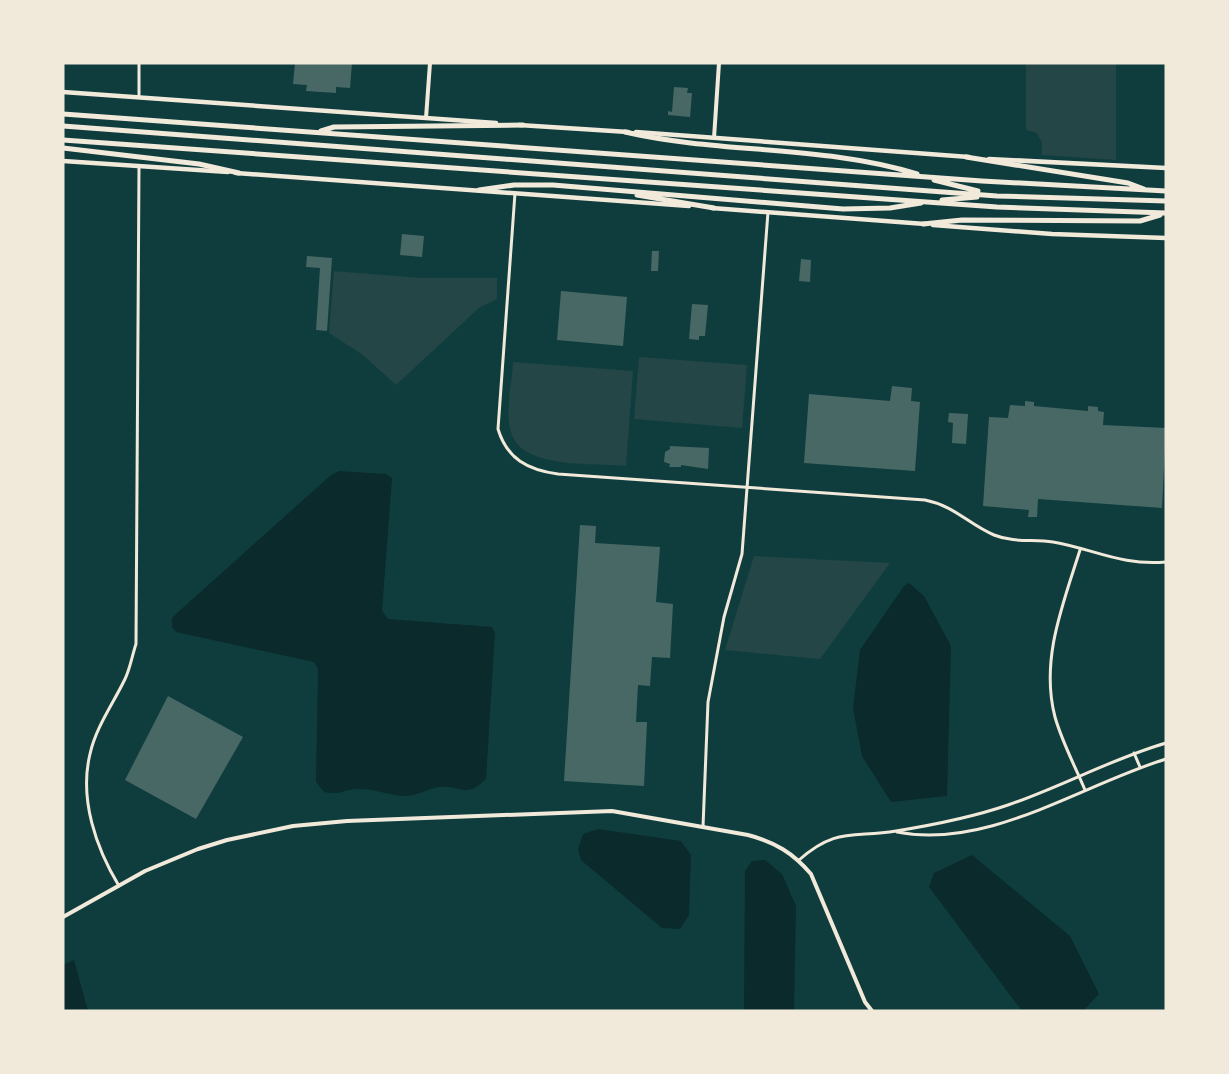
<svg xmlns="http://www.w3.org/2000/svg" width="1229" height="1074" font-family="Bitter,serif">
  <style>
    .green { fill: #244646 }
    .water { fill: #0a2a2b }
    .building { fill: #486865 }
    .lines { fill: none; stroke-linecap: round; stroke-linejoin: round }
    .minor { stroke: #f1e9da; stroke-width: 3 }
    .tertiary { stroke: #f1e9da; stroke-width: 4 }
    .secondary { stroke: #f1e9da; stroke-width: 4.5 }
    .motorway { stroke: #f1e9da; stroke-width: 5 }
  </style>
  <rect width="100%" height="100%" fill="#0f3d3e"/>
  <!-- green -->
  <path class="green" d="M1026,63H1116V160L1042,155V143L1037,133L1026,130Z
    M334,271L420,278H497V299L480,307L396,385L363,355L329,333Z
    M639,357L747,365L742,428L634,419Z
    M513,362L633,371L626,466C596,463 524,469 512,435C504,415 512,384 513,362Z
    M754,556L890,563L820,659L725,650Z"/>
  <!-- water -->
  <path class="water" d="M339,471L386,474L392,478L382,611L388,619L492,627L495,633L486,779C466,799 461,785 439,787C428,789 418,795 407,796C390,796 376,789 360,789C345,788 342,796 324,792L316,782L318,669L314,662L176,632L172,627V618L177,613L331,475Z
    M909,583L924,596L951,646L947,796L891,802L862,756L853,708L860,650L904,586Z
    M598,829L681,841L691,855L689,915L680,929L662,928L581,860L578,849L583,834Z
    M972,855L1070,936L1099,994L1083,1011H1022L929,887L934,873Z
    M765,860L782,874L796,906L794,1011H744L745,871L752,861Z
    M74,960L88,1011H63V965Z"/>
  <!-- building -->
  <path class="building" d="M295,63H352L350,88L336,87V93L306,91L307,85L293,84Z
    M674,87L688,88L687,93H692L690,117L668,115V111L672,112Z
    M402,234L424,236L422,257L400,255Z
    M652,251H659L658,271H651Z
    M307,256L332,258L327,331L316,330L320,268L306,267Z
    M801,259L811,260L810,282L799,281Z
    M561,291L627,297L623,346L557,340Z
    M692,304L708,305L705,336H699V340L689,339Z
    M892,386L912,388L911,401L920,402L915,471L804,463L809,394L890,401Z
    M1025,401L1034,402V406L1088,411V406L1098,407V411L1104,412L1103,425L1166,428L1162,508L1038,499L1037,517H1028L1029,510L983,506L989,417L1008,418L1010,405L1025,406Z
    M949,413L968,414L966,444L952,443L953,423L948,422Z
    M670,446L709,448L708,469L681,465V467H669L670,464L664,462L665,452L670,449Z
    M580,525L596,526L595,543L660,547L656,602L673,604L670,658L652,657L650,686L638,685L636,722H647L644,786L564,781Z
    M168,696L243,737L196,819L125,780Z"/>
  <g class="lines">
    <!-- minor -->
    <path class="minor" d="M139,97V63
      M515,193L498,429C507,459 528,470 558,474L925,500C955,506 968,524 994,535C1014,543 1033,539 1053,542C1094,549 1121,566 1166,562
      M1080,550C1063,604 1040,660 1055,717C1062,742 1075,766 1085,790
      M1134,753L1140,767
      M703,827L708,702L724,617L742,554L768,212
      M897,832C988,850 1081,785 1166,759
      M799,860C836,827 853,838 896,831C933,825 973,817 1008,805C1061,787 1111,759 1166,743
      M119,886C96,848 79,799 90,754C96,727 113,704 125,679C130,669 132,656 136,644L139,167"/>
    <!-- tertiary -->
    <path class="tertiary" d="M426,118L430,63
      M714,138L719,63
      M63,917L145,871L198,849L227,840L293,826L347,821L612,811L748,835C775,842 793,853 811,874L865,1002L872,1011"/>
    <!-- secondary -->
    <path class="secondary" d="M63,92L496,123
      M519,125L628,132
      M636,132L969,157
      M989,159L1166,168
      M63,161L228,172
      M236,173L689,206
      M712,208L925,224
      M933,225L1052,234L1166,238"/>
    <!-- motorway -->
    <path class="motorway" d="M63,114L982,181L1166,191
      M63,126L997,196L1166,201
      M321,131L334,127L523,125
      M625,132C721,154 825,145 917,174
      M63,140L997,207L1166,213
      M63,148L199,164L239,173
      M966,157L1128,183L1144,189
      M934,180L978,191
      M479,190L514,185H553L843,209L890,208L921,203
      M637,195L714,208
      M942,200L977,197
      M923,224L962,220L1140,221L1160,215"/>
  </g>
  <!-- border -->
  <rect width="1229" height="1074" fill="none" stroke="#f1e9da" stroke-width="129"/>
</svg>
